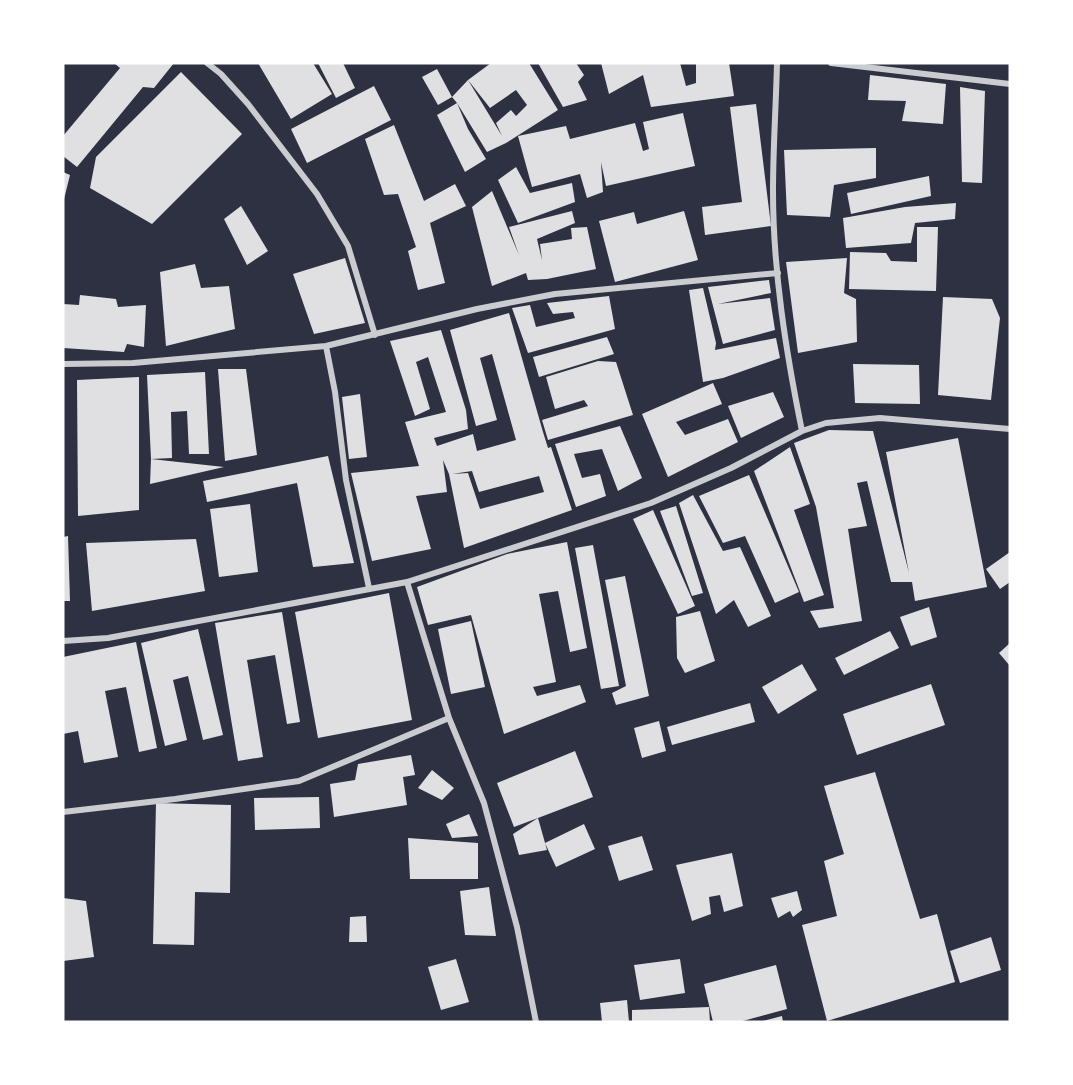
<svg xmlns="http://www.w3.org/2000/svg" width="1073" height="1085" font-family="'Space Grotesk',sans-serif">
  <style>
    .building { fill: #e0e0e3; fill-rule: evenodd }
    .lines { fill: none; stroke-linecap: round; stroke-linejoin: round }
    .minor { stroke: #caccd0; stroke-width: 6 }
  </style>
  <rect width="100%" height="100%" fill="#2d3142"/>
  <!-- building -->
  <path class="building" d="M114,63H174L154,88L143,87L77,167L63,156V136L120,68Z
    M258,63H313L332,94L291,119Z
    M318,63H343L355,88L336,98Z
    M491,63H529L558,110L506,143L487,152L457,103L468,129L486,159L465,172L437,115L457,103L452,97L438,105L422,77L437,69L452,97L468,80L502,136L496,123L511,110L516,116L527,105L516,90L490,108L468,80Z
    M538,63H576L584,75L578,82L587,100L563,107Z
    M601,63H680L686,86L696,83V63H729L734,96L651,107L643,75L609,94Z
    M181,72L242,134L152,224L90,188L96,157Z
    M870,75L946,84L943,124L902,121L906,101L868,100Z
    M374,86L391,120L307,163L291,129Z
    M960,87L985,91L982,183L962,182Z
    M756,104L771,226L705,235L702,207L742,202L730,107Z
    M683,113L695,166L606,186L601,162L603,192L587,198L580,174L532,187L518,136L566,126L570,139L635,123L643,151L649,149L643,122Z
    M394,125L424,201L455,184L466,206L430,223L445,283L418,290L408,251L416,247L398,194L384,195L365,139Z
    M876,148V178L834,185L830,217L787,215L784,150Z
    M516,167L530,193L572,183L575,202L518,223L498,180Z
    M63,172L70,175L64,199H63Z
    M929,176L931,196L851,214L847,193Z
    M492,191L519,255L509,227L572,211L575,223L537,239L542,260L540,244L572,239L571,228L587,227L596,269L547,279L528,280L526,273L492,286L472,207Z
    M956,203L955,219L915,223L911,243L846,248L843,218L905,207Z
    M241,206L268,251L247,265L224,219Z
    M684,211L698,260L615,282L599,221L634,212L637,224Z
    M917,227H938L936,291L849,289L850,252L886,253L891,261L917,262Z
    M345,258L365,323L314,334L293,274Z
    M847,258L844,293L856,299L857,342L798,353L786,262Z
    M195,264L201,288L229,286L235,329L166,346L160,272Z
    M769,280L771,293L718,304L770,298L775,330L723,344L708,287Z
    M703,288L716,343L715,350L776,338L780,358L723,378L703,382L689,290Z
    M80,295L116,299L118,307L146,305L144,347L127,344L124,352L63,348V304L79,305Z
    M609,296L615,329L528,353L512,308L530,305L536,327L575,318L573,312L553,314L547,303Z
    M943,297L992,299L1000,318L991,400L938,395Z
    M509,313L543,432L548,448L551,447L572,510L464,548L449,474L443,460L447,492L416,496L431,549L372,561L351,473L419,466L405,422L446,412L428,357L416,362L430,409L415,416L390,341L441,330L466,410L468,429L434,438L437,446L473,434L477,451L516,440L492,354L480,358L497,420L476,426L450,330ZM472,471L479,492L539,476L544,492L480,509L468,473L452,474Z
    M607,337L614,354L539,377L533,357Z
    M598,361L616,362L633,415L548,440L542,420L588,406L584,400L555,409L546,377Z
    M853,364L919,365L920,404L855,403Z
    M218,369H246L257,455L225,461Z
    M205,372L209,454H189L187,411L171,412L172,458L151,459L147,375Z
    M139,377V510L78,516L77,380Z
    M713,383L722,404L676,422L685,435L728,419L738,442L668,477L642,414Z
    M773,392L784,417L741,438L728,406Z
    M360,394L367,457L349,459L342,397Z
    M620,426L642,478L618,491L602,449L574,454L582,478L600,474L606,496L576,507L555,444Z
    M829,430L873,431L909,573L886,452L958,438L987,587L915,601L912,582H891L867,481L857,483L867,526L848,529L862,621L819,628L810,611L834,608L816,507L794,443Z
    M790,447L810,504L794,510L824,595L804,602L754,471Z
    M328,456L354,563L313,567L297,483L207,502L203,481Z
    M151,459L224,467L150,484Z
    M749,475L799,592L775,603L745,536L723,543L699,496Z
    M693,495L723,551L740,547L771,616L748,627L734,600L716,614L679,503Z
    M250,504L258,572L219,577L210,509Z
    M676,506L703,593L692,596L660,511Z
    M653,510L695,606L678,614L633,519Z
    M68,536L70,601H63V537Z
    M196,539L205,591L92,611L86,543Z
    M567,542L587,648L570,652L558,591L539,594L556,682L533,687L537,696L580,685L586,702L504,734L471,615L428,625L417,587L507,554Z
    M593,545L619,686L601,689L575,548Z
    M1010,552V582L1000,589L986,569Z
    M625,576L649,696L616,705L612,693L626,686L605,580Z
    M389,593L412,720L318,738L295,612Z
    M929,607L937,637L911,646L900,617Z
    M700,611L715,661L685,673L677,658L676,617Z
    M282,612L300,722L287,724L275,655L247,660L263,757L238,761L215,623Z
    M471,621L485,687L451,694L438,629Z
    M198,629L223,735L203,740L188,676L173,680L187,740L165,746L141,643Z
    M890,631L899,648L844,675L835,658Z
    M136,642L157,748L139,752L126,687L105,691L118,757L84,763L78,731L63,734V657Z
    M1010,643V666L999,653Z
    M802,664L817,690L778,714L762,687Z
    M931,684L945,725L857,755L843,714Z
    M750,703L755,722L672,745L667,727Z
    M659,721L666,751L642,758L634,728Z
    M575,751L593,797L538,818L547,850L519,855L513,834L538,818L514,827L497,783Z
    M411,755L415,775L403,777L407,805L334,817L330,784L355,780L358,764Z
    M432,770L454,788L442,800L418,788Z
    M875,772L920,919L937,914L955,982L827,1021L802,925L837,916L824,861L844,854L824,786Z
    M319,797L320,828L255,830L254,798Z
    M156,803L231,805L230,893L195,892L194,945L153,944Z
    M469,814L478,836L452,838L446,824Z
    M584,824L595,849L556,867L545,843Z
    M642,836L653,870L619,881L608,846Z
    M408,838L478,843V879H410Z
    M732,853L743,906L724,912L720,895L709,897L711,914L692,921L676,865Z
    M489,887L496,936L465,935L460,891Z
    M797,891L802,910L793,917L790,911L778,918L771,898Z
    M63,898L86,901L94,957L63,961Z
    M366,916L367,942H349L350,917Z
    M991,937L1001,970L960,983L950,951Z
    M456,959L469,1002L441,1010L428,967Z
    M680,959L685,993L640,1000L634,965Z
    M776,965L787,1009L739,1022H713L704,984Z
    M627,1000L629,1022H602L600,1003Z
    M709,1007L710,1022H632V1010Z
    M782,1016L783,1022H764L763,1021Z"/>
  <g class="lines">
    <!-- minor -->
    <path class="minor" d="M207,63L221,74L248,104L317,194L348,246L375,335
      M777,63C776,106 773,148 773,191C773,271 786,352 802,431
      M831,63L1010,84
      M326,346L335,392L346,480L369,588
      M63,364L133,363L326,346L477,309L555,294L778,273
      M407,582L449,718L484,803L517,927L536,1022
      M63,641L108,638L407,582L651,503L731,468L802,431L826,423L880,418L1010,429
      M63,812L175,799L299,781L449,718"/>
  </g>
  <!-- border -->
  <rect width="1073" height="1085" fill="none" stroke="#ffffff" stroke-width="129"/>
</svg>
